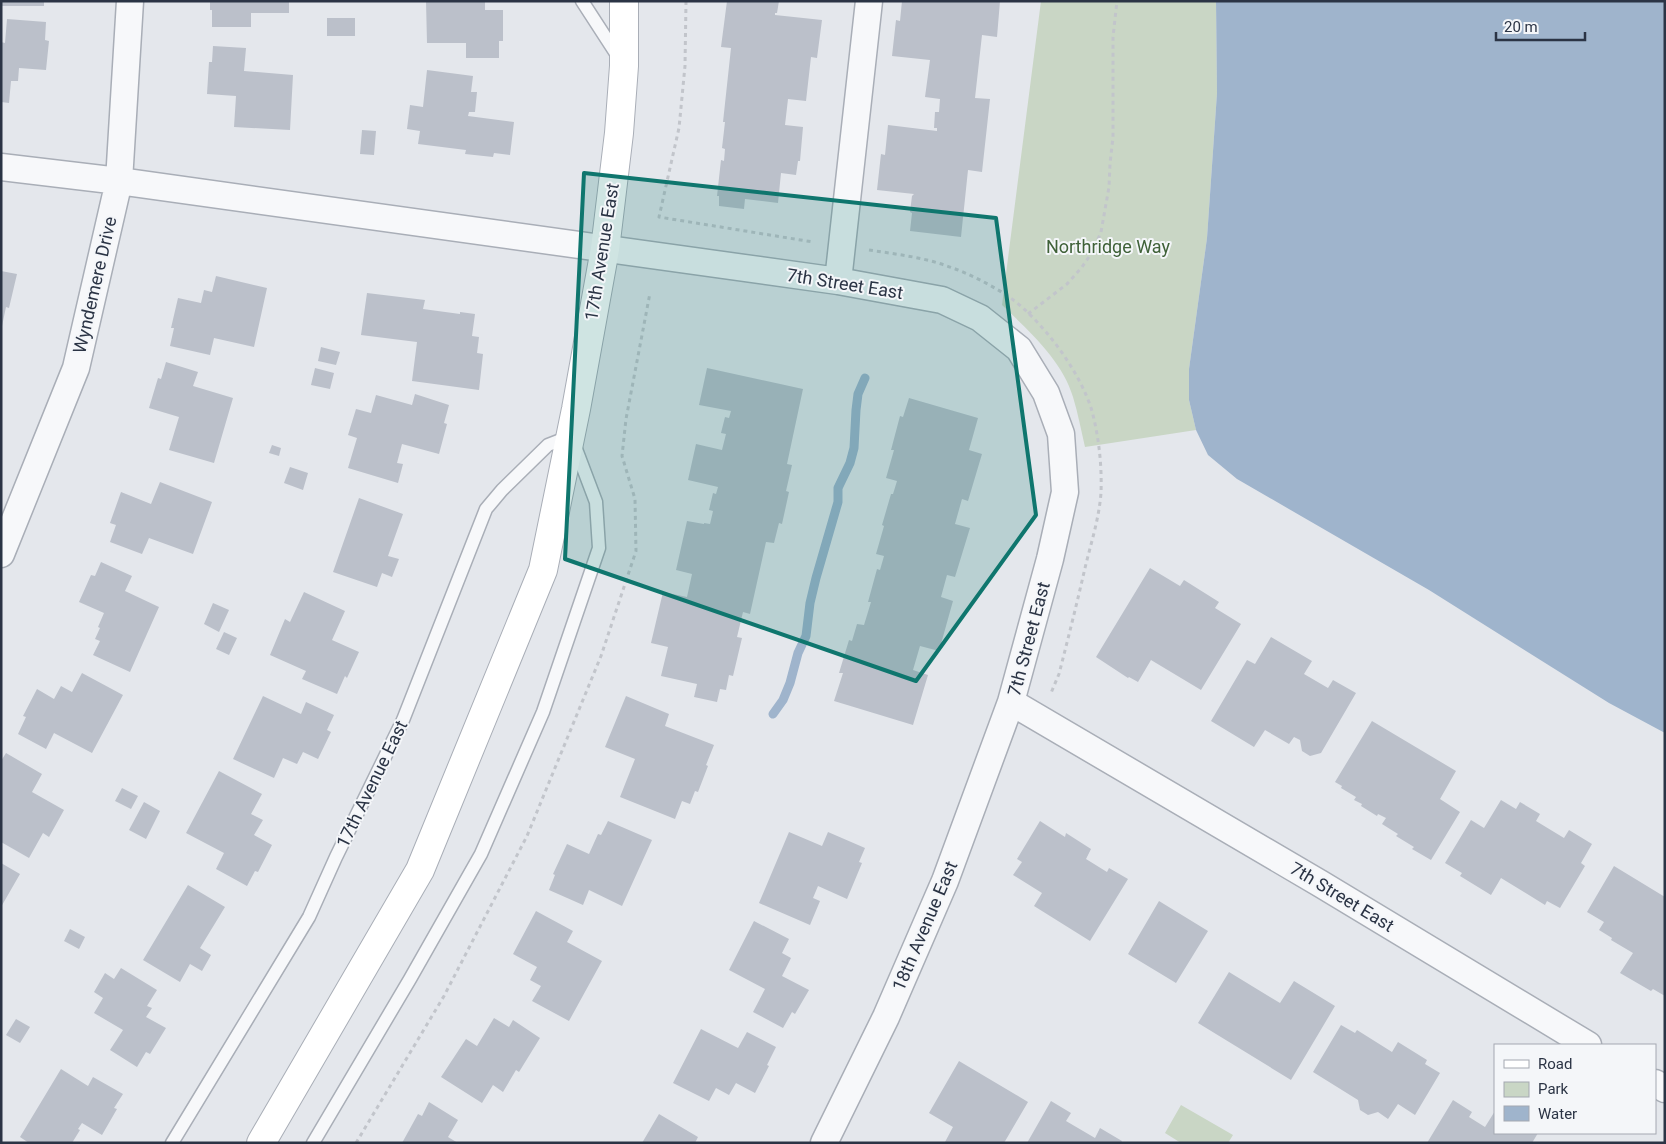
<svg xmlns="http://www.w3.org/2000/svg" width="1666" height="1144" font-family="Roboto,sans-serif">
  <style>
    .green { fill: #c9d6c5 }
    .water { fill: #9fb4cc }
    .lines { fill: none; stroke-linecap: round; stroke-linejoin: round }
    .stream { stroke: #9fb4cc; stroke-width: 9 }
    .building { fill: #bbc0ca }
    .lane-casing { stroke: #a9aeb7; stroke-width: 15 }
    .street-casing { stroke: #a9aeb7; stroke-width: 29 }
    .secondary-casing { stroke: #a9aeb7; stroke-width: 30 }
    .path { stroke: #c2c5cb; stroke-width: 3; stroke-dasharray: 4 4; stroke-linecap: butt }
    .lane { stroke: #f7f8fa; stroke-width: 12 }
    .street { stroke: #f7f8fa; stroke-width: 26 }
    .secondary { stroke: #fff; stroke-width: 28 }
    .marked { fill: #0f766e; fill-opacity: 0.2; stroke: #0f766e; stroke-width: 4; stroke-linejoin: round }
    .labels { text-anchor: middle; stroke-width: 4; stroke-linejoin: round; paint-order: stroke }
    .park-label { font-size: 18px; fill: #3f6138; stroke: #f4f6f9 }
    .street-label { font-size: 18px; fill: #2b3445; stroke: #f4f6f9 }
  </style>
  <rect width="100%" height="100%" fill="#e4e7ec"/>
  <!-- green -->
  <path class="green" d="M1041,1H1216L1217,93L1207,238L1189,369V400L1196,430L1085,447C1081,430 1078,413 1073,397C1062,360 1029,331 1002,305Z
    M1181,1105L1233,1135L1228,1143H1181L1165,1133Z"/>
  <!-- water -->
  <path class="water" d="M1216,1H1665V733L1609,703L1429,590L1237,479L1208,455L1196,430L1189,400V369L1207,238L1217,93Z"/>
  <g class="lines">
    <!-- stream -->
    <path class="stream" d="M773,714L783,700L790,683L798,653L806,636L810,603L816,578L838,502V488L850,463L854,448L856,410L858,394L865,378"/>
  </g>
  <!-- building -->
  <path class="building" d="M1,1H44V6H1Z
    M210,1H289V13H251V27H212V10H210Z
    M426,1H485V10H503V41H499V58H466V43H427Z
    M727,1H779L777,13H775V15L822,20L817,58L811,57L806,101L788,99L785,125L803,127L800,161H798L796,175L781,173L778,203L745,199L744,209L719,206V196H717L721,160L724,161L725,149L722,148L725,122H723L731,48L721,47Z
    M902,1H1000L997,37L982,35L975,98L990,99L982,172L968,170L961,237L910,231L912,213L910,212L912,196L914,194L877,190L881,154L885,155L888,125L937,131V128H934L935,112H939L940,99L925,97L930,60L892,56L896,20L900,21Z
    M327,18H355V36H327Z
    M7,19L46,22L45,40L49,41L46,70L19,68L18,81H11L9,103L1,102V42L5,43Z
    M213,46L246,48L244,71L293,75L290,130L234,127L236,96L207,94L209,62H212Z
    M427,70L473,76L471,92H477L475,112H469L468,116L514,122L510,155L494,153L493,157L465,154L466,150L418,144L420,131L407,129L410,105L423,107Z
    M362,130L376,131L374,155L360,154Z
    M1,271L17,274L9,308L6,307L2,326Z
    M216,276L267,288L254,347L214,338L210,355L170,346L174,328H171L178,298L201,303L204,290L212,292Z
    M367,293L425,300L423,309L460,314V312L475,314L472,336L479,337L477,353L483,354L479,390L412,381L417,342L361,335Z
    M321,347L340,352L336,365L318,361Z
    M166,362L198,372L193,386L233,398L214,463L169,450L179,417L149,408L158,378L161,379Z
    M315,368L334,373L330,389L311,385Z
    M707,368L803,389L787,464L792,465L786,491L789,492L782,524L779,523L774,543L766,542L750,614L743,612L737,637L742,638L733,676L729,675L726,690L720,689L717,702L694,697L697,684L661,676L668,647L651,643L663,592L687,597L692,574L676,570L687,521L704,524V523L710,524L713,511L709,510L713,493L716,494L718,487L688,480L696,444L722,450L726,434L721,433L725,417L729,418L731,411L699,405Z
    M415,394L449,405L444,423L447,424L439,454L402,444L397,463L403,464L398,483L348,468L357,438L348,435L356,409L371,413L376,395L412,405Z
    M909,398L978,418L969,450L982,454L968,501L962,499L955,524L970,528L955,577L947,575L941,597L953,601L939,651L920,646L913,670L928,675L913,725L834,701L843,673H839L849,640L852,641L857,624L864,625L871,602H868L877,569L880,570L884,556L876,554L884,526L882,525L891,494H893L897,481L886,478L894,450H891L900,416L903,417Z
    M272,445L281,448L279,456L269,453Z
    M290,467L308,473L303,490L284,483Z
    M160,482L212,502L193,554L149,538L142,554L110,542L116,525L110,523L121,492L151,504Z
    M359,498L403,514L388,556L399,559L392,577L382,573L377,587L333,572Z
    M101,562L132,576L125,591L159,607L130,672L93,655L100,641L95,639L100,628L98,627L104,613L79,602L91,575L95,576Z
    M1150,568L1180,586L1184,580L1219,602L1215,608L1241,624L1201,690L1151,660L1138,682L1129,677L1128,678L1096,657Z
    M304,592L345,611L332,640L359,652L347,678L345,676L337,694L302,679L306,671L270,655L285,619L290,622Z
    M213,603L229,610L219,632L204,624Z
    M224,632L237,638L229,655L216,649Z
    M1271,637L1312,661L1304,674L1328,688L1333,680L1356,693L1321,753L1310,756L1302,751L1300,740L1294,737L1289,744L1265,730L1254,747L1211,721L1247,660L1255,664Z
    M82,673L123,695L92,753L54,733L46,749L18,734L26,717L23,716L37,689L54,699L61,686L72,692Z
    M263,696L301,714L306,702L334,715L327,730L331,732L318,759L303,752L297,764L283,758L274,778L233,759Z
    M626,696L669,714L665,726L714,745L706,765L708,766L698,792L695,791L690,804L682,801L675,819L620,797L635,759L605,747Z
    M1372,721L1456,771L1440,799L1460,812L1431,860L1412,849L1414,847L1396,836L1398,834L1382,824L1386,818L1378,814L1377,816L1361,806L1362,804L1354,800L1356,797L1341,788L1342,786L1335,782Z
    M6,753L42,774L32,792L64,810L49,837L43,833L29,858L1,842V761Z
    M219,771L262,794L251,814L263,820L254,835L272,845L258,872L255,871L247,886L216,869L224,853L186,833Z
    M122,788L138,796L131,809L115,801Z
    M1501,800L1516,809L1520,802L1540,814L1536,821L1564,838L1569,830L1592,844L1581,863L1585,866L1560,908L1547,901L1545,905L1501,878L1491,895L1460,876L1462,873L1445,863L1471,820L1484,828Z
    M144,802L160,811L146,839L129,830Z
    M608,821L652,840L622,906L589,890L583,905L549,890L555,875L553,874L567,844L589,854L598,834L601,835Z
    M1040,821L1065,837L1066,833L1091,849L1086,859L1107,872L1109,868L1128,879L1090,941L1034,906L1042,893L1013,875L1022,862L1017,859Z
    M789,832L822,846L828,832L865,848L859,862L862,863L847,899L818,886L813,898L820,901L810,925L759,903Z
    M1,863L20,874L1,907Z
    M1614,866L1665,897V996L1653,989L1651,991L1620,973L1633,953L1611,940L1612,938L1599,930L1604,922L1587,912Z
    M188,885L225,907L200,948L211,955L202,971L190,964L180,982L143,960Z
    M1159,901L1208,931L1176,983L1128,954Z
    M536,911L573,931L567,942L602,961L569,1021L532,1001L541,986L530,980L537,967L513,954Z
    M754,921L789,939L782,953L791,958L782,976L809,990L795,1014L792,1012L783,1028L753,1012L765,989L729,970Z
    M70,929L85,937L79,949L64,941Z
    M121,968L157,990L147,1006L152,1008L146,1017L166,1028L150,1054L146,1052L137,1067L110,1050L123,1030L94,1013L103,998L94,992L105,973L114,979Z
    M1229,972L1280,1003L1294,981L1335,1006L1291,1080L1198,1023Z
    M494,1018L509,1027L513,1020L540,1038L519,1072L516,1070L503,1092L493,1085L482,1103L441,1077L466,1039L477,1046Z
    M16,1019L30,1027L20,1043L6,1035Z
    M1341,1025L1355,1033L1357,1030L1392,1052L1398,1042L1427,1060L1425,1064L1440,1073L1415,1115L1398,1104L1388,1119L1378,1112L1368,1115L1360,1110L1358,1100L1313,1072Z
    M701,1029L738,1048L747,1032L776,1047L767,1065L769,1066L755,1093L736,1083L729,1095L716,1088L709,1101L673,1083Z
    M959,1061L1028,1102L1004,1143L945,1142L953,1127L929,1113Z
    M61,1069L88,1086L93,1077L123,1094L114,1108L117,1109L102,1135L82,1123L78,1129L80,1130L72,1143H29L20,1137Z
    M1453,1100L1472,1112L1469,1117L1485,1127L1495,1111V1133H1538L1532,1143H1427Z
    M1051,1101L1071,1113L1066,1121L1095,1138L1100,1128L1122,1141L1121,1143H1027Z
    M429,1102L458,1120L448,1137L458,1143H402L418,1114L422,1116Z
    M659,1114L698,1137L695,1143H642Z"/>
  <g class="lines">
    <defs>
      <path id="lane" d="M582,1L619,58
        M172,1143L309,917L336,857L403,720L486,509L502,490L548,445L571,436L596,502L599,548L543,712L481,854L410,979L313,1143"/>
      <path id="street" d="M1,167L119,181L838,281L942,300L980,318L1019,349L1046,393L1061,434L1065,492L1050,559L1011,702L1321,884L1588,1045
        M838,281L869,1
        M1,554L76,368L119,181L130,1
        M1655,1083L1665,1089
        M824,1143L886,1017L945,881L1011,702"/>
      <path id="secondary" d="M261,1143L420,870L543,570L576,409L605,249L619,133L624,66V1"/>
    </defs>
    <!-- lane casing -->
    <use href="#lane" class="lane-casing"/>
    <!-- street casing -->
    <use href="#street" class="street-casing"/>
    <!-- secondary casing -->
    <use href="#secondary" class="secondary-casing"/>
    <!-- path -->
    <path class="path" d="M686,1L685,66L679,128L659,217L813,242
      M869,250C895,254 922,257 947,266C968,273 989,284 1008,296C1042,320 1080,371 1092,411C1099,438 1102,466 1101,493C1099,519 1091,543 1085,568C1077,603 1068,639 1059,674L1051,693
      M1028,314L1067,284L1082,267L1093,251L1101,232L1109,187L1110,164L1113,137V37L1117,1
      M356,1143L444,996L527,836L601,656L636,551L635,499L622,456L626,419L650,293"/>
    <!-- lane -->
    <use href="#lane" class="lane"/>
    <!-- street -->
    <use href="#street" class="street"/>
    <!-- secondary -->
    <use href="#secondary" class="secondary"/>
  </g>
  <!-- marked area -->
  <path class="marked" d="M584,173L996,218L1036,515L916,681L565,559Z"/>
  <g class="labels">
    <!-- park labels -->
    <g class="park-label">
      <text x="1108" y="253">Northridge Way</text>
    </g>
    <!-- street labels -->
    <g class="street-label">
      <text transform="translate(602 252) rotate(-81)" y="6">17th Avenue East</text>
      <text transform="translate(845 284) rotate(9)" y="6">7th Street East</text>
      <text transform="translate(95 285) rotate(-77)" y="6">Wyndemere Drive</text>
      <text transform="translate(1029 639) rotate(-75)" y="6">7th Street East</text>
      <text transform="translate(372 784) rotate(-64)" y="6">17th Avenue East</text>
      <text transform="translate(1342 897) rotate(31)" y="6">7th Street East</text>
      <text transform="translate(925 926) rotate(-67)" y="6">18th Avenue East</text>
    </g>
  </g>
  <!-- border -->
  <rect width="1666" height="1144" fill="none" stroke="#2b3445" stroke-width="5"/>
  <!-- legend -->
  <rect x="1494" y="1044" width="162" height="90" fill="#f4f6f9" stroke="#a4a8b1"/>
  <rect x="1504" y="1060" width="25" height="8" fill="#ffffff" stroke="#a4a8b1"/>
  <text x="1538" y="1069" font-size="15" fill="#2b3445">Road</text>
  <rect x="1504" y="1082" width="25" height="15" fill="#c9d6c5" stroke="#a4a8b1"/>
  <text x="1538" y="1094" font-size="15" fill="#2b3445">Park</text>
  <rect x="1504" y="1106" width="25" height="15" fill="#9fb4cc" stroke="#a4a8b1"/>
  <text x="1538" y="1119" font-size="15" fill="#2b3445">Water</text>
  <!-- scale -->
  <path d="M1496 32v8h89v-8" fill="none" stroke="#2b3445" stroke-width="2.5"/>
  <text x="1504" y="32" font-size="15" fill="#2b3445" stroke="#f4f6f9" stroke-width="4" paint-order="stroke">20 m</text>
</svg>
